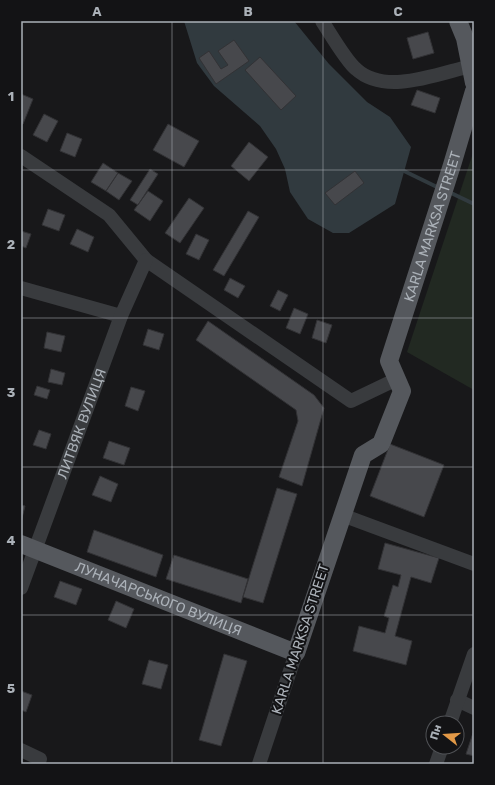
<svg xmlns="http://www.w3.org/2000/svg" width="495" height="785" font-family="Rubik,sans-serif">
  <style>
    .green { fill: #222922 }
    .water { fill: #313a3f }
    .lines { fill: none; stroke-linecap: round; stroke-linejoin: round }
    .stream { stroke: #313a3f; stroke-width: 4 }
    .building { fill: #47484c; stroke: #323235 }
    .minor { stroke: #393b3e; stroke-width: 14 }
    .major { stroke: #55585d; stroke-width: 18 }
    .grid { fill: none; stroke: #abb1b8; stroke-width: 1; stroke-opacity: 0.55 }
    .labels { text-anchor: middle; stroke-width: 4; stroke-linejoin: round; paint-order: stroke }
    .street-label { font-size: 14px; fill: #abb1b8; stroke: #131315 }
    .neatline { fill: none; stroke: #abb1b8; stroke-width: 1.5 }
    .grid-label { font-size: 13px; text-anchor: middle; font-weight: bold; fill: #abb1b8 }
  </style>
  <rect width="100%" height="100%" fill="#18181a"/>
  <!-- green -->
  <path class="green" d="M474,150V390L407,352Z"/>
  <!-- water -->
  <path class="water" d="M184,21H294L329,64L367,102L390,117L411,147L395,204L349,233H333L308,219L290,192L285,169L276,149L260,126L214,86L197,63Z"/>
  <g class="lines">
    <!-- stream -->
    <path class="stream" d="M400,169L439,188
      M449,192L474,204"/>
  </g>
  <!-- building -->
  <path class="building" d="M428,32L434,53L413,59L407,38Z
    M234,40L249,61L216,84L199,58L209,51L221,69L228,65L218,51Z
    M260,57L296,96L281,110L245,70Z
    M417,90L440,98L435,113L411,105Z
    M21,94L33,99L23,124H21Z
    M44,114L58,121L47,142L33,135Z
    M168,124L199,141L184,167L153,150Z
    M67,133L82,139L75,157L60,151Z
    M249,142L268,157L249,181L231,166Z
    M103,163L118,173L106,191L91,182Z
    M150,169L158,174L138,205L130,200Z
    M355,171L364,183L335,205L325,193Z
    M118,173L132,181L119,200L106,191Z
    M148,191L163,201L150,221L134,210Z
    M189,198L204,208L180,243L165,233Z
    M48,209L65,215L59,231L42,225Z
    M248,211L259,217L224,276L213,270Z
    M77,229L94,237L88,252L70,244Z
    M21,231L31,234L26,248L21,246Z
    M196,234L209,240L199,260L186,254Z
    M230,278L245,286L238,298L224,290Z
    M278,290L288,295L280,311L270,306Z
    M294,308L308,314L300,334L286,328Z
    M317,320L332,325L326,343L312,338Z
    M208,321L314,395L324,408L302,486L279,477L298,421L296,410L196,340Z
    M148,329L164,334L159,350L143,345Z
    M47,332L65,336L61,352L44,348Z
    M51,369L65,373L62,385L48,382Z
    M37,386L50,390L47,399L34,395Z
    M131,387L145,391L138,411L125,406Z
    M39,430L51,434L46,449L33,445Z
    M109,441L130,448L124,465L103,458Z
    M390,444L444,465L424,517L370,496Z
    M100,476L118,484L111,502L92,495Z
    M277,488L297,494L263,603L243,597Z
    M21,505L25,506L21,522Z
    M94,530L163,555L156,577L87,552Z
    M385,543L439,558L431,583L411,577L395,636L412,641L406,665L353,651L359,626L385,633L389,618L384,616L393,585L398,587L401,575L378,569Z
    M174,555L248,579L241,603L166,579Z
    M60,581L82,589L76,605L54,597Z
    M116,601L134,609L126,628L108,620Z
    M224,654L247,661L221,746L199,740Z
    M149,660L168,665L161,689L142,684Z
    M21,691L32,695L26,712L21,710Z
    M473,733L474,734V756L466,754Z"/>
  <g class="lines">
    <!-- minor -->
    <g class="minor">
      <path d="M322,21C330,33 346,61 356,69C385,96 437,74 471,66"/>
      <path d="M21,156L109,215L146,260L351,401L397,379"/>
      <path d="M21,288L121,316"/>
      <path d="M342,515L474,564"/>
      <path id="s1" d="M21,588L121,316L146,260"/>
      <path d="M457,700L474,708"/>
      <path d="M450,723L474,654"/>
      <path d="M21,750L40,759"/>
      <path d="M259,764L296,653"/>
      <path d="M436,764L442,747"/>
    </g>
    <!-- major -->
    <g class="major">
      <path d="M458,21L465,38L474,83"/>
      <path id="s2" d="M21,544L296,653L363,455L381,444L402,391L389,361L452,165L474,91"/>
    </g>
  </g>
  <!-- grid -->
  <path class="grid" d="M172,21V764M323,21V764M21,170H474M21,318H474M21,467H474M21,615H474"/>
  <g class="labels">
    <!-- street labels -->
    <g class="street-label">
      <text dy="5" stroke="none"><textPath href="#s2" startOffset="757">KARLA MARKSA STREET</textPath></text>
      <text dy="5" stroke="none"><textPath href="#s1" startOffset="175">ЛИТВЯК ВУЛИЦЯ</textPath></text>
      <text dy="5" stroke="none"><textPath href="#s2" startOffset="148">ЛУНАЧАРСЬКОГО ВУЛИЦЯ</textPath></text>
      <text transform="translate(300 639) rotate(-72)" y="5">KARLA MARKSA STREET</text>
    </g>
  </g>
  <!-- border -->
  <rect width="495" height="785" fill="none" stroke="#131315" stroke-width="44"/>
  <!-- north arrow -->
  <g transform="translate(445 735) rotate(287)"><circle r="19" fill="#131315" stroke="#505256"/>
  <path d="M0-3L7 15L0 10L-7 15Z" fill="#e29947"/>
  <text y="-6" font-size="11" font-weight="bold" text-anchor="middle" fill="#abb1b8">Пн</text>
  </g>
  <rect x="22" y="22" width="451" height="741" class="neatline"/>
  <g class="grid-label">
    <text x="97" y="16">A</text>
    <text x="248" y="16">B</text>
    <text x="398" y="16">C</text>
    <text x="11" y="101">1</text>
    <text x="11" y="249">2</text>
    <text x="11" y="397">3</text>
    <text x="11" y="545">4</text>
    <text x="11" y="693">5</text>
  </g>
</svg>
